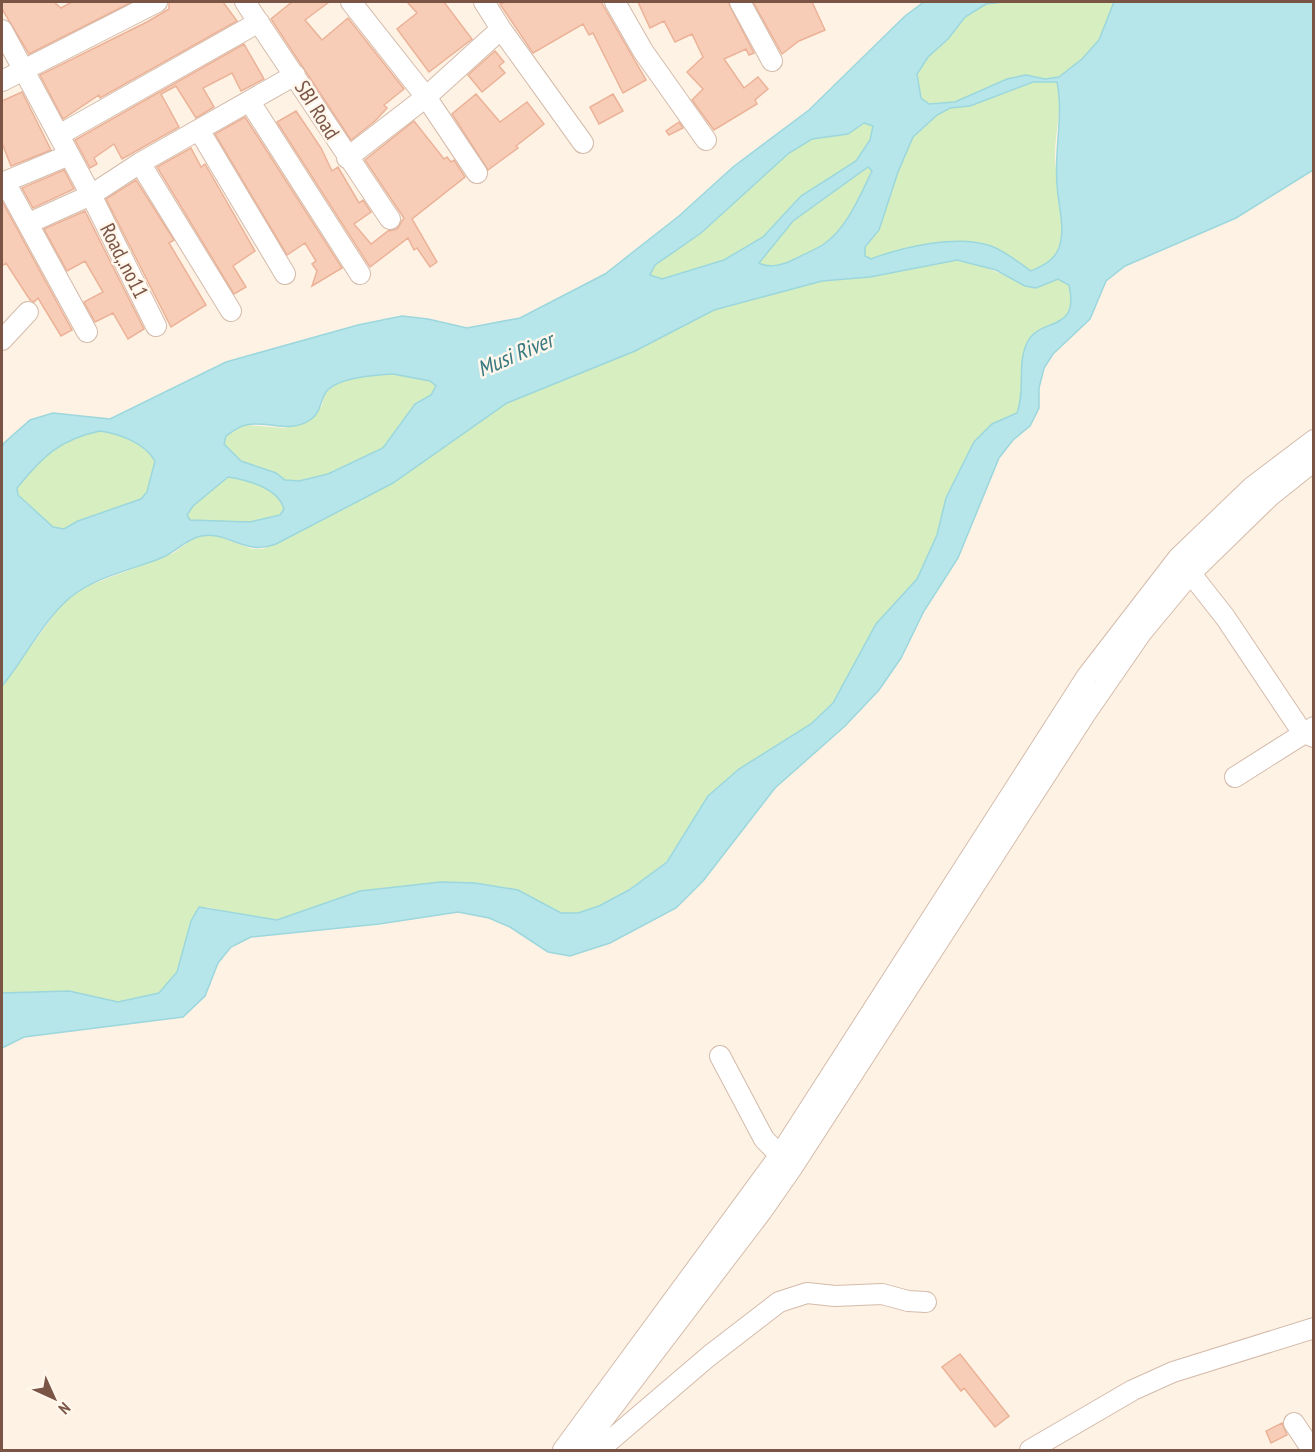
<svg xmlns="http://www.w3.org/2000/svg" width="1315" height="1452" font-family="'PT Sans Narrow',sans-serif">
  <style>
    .green { fill: #d6eec0 }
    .water { fill: #b6e6ea; stroke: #9bd7dd; stroke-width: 1.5; fill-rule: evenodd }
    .building { fill: #f7cdb8; stroke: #ebb297; stroke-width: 1.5 }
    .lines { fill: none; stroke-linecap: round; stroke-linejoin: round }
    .minor-casing { stroke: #d4bbab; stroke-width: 22 }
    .minor { stroke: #fff; stroke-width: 20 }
    .labels { text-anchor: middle; stroke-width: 5; stroke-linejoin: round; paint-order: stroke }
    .street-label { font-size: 21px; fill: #7a5546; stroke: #fff6ec }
    .water-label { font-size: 22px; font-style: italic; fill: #387980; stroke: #fff6ec }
  </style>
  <rect width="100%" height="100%" fill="#fef2e4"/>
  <!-- green -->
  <path class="green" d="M1003,2H1114L1099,40L1082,59L1059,77L1045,79L1026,75L955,102L929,104L921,98L917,74L928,57L948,39L965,17L986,4Z
    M1033,82H1057C1063,113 1055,127 1055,156C1055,185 1069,220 1059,248C1054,261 1042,266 1031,271C981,235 926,239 871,259L865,256V247L879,230L898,171L913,137L937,115L950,108L970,106Z
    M865,123L873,126L870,140L856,161L801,196L763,237L724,260L662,279L650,275L655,265L701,233L789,153L812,139L848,134Z
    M868,167L872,171C860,196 847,228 824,244C815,250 804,255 795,259C785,264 769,269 759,263L793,221Z
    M957,260C987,265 1008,278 1036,288L1058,279L1069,285C1076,315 1062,323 1036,332L1022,362L1021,402L1017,413L992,424L974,442L946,498L937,535L917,579L876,624L833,703L811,724L739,769L708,796L666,862L629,890L599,906L578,913H561L518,890L475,883L441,882L360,891L277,920L239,915L207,907L191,921L177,972L159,993L118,1002L69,991L2,993V686L62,604L85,587L174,553L195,537L215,535L252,549H262L276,544L393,483L507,403L580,373L714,310L822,281L870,277Z
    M393,374L431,381L436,386L431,395L415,404L383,448L329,474L299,481L285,480L276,473L241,461L224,444L226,436L245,425L286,428L322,406C323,402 324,395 327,392C339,376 375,375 393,374Z
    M100,431C120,434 144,443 155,461L147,492L141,499L78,521L64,530L53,527L18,495L17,488C42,457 60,439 100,431Z
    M228,477C248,480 277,487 284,509L280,515L250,522L190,520L187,515L193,506Z"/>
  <!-- water -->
  <path class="water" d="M924,2H1003L986,4L965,17L948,39L928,57L917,74L921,98L929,104L955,102L1007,79L1026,75L1045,79L1059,77L1082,59L1099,40L1114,2H1313V170L1236,218L1125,266L1106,281L1090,319L1053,354L1044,368L1039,388V408L1030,426L1013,440L999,458L958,558L924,611L901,658L879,690L845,726L775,788L703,881L676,908L610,943L570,956L548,952L510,927L489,918L458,912L379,924L251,937L231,947L218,963L205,996L183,1017L24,1037L2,1048V993L69,991L118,1002L159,993L177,972L191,921L199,907L277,920L360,891L441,882L475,883L518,890L561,913H578L599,906L629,890L667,862L708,796L739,769L811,724L833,703L876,624L917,579L937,535L946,498L974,442L992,424L1017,413C1026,390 1016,363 1028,341C1041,317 1080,333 1069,285L1058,279L1036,288L1025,286L996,270L957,260L870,277L822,281L714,310L635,351L507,403L393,483L276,544C242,557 228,528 197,537C185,541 174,553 161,558C129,571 87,578 62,605C38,629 23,661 2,686V448L4,443L30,420L53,413L110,419L226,362L358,325L402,316L428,319L467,328L520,318L605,274L679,216L733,167L809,110L905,16ZM1033,82H1057C1064,115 1054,149 1057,184C1058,206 1066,227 1059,248C1054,261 1042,266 1031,271C1018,262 1005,251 991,246C957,234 903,247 871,259L865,256V247L879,230L898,172L913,137L937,115L950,108L970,106ZM864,123L873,126L870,140L856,161L801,196L763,237L724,260L662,279L650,275L655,265L701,233L789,153L812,139L848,134ZM868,167L872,171C860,196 847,228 824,244C815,250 804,254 795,259C786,264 769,269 759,263L793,221ZM393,374L430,381L436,386L431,395L415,404L383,448L328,474L299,481L285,480L276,473L241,461L224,444L226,436C232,432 239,426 246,425C268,420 289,434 310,420C321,413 320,401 326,392C337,377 377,375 393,374ZM100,431C120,434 145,443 155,461L147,492L141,499L78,521L64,529L53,527L18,495L17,488C42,457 60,439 100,431ZM228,477C248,480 278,488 284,509L280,515L250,522L190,520L187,515L193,506Z"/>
  <!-- building -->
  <path class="building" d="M2,2H54L61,8L72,2H132L29,54L2,9Z
    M169,2H223L237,21L100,98L99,95L63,119L40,75L147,22L169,9Z
    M292,2H329L305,20L322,40L348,18L404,89L384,105L387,108L375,121L351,140L271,19Z
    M407,2H444L472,39L429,72L397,29L417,13Z
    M505,2H601L646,80L623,93L593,33L589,35L583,24L533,53L500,4Z
    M638,2H728L754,53L749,55L746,49L724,59L744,88L758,77L768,89L755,100L757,104L714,130L692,100L703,89L687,72L703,57L692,34L675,42L664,21L650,28Z
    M753,2H812L825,30L799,41L782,54Z
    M244,44L264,79L241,91L232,73L203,88L214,107L196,118L176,86L161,94L179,127L122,159L114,144L94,158L97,164L90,168L75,140Z
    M495,51L504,62L499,66L505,73L482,92L468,75Z
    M22,92L51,150L11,166L2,143V101Z
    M476,94L500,122L527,102L544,124L516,146L518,148L488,170L452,114Z
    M613,94L623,111L599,124L590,107Z
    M296,111L321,148L332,171L338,167L359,203L363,200L371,212L354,224L371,244L388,231L397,229L404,218L365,160L414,121L444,159L447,157L451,162L454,160L465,177L412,219L437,262L430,267L417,248L414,250L408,238L370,267L277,122Z
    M245,117L342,268L312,286L317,271L312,264L316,261L305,243L287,255L215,134Z
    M679,122L683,128L669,135L666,131Z
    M191,148L201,167L205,164L255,251L233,266L246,287L234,294L157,167Z
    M64,170L74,189L33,208L22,188Z
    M136,180L174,240L169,243L206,305L171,327L106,199Z
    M2,201L72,330L61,336L38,298L34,302L30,300L6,263L2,266Z
    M85,211L144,329L128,339L113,313L95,322L84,302L103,292L85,261L67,271L44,229Z
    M960,1354L1009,1416L995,1427L964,1388L961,1391L942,1367Z
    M1282,1423L1287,1435L1271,1443L1266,1431Z"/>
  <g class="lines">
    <defs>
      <path id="minor" d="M245,2L390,219
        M351,2L426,97L477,173
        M484,2L501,29L583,143
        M615,2L643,51L706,140
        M740,2L772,61
        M2,30L91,195L156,326
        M2,81L157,2
        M250,102L360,274
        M199,130L285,274
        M59,135L259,22
        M347,158L426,97L501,29
        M140,163L231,311
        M5,182L87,332
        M2,183L69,155
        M29,223L91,195L140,163L295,75
        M2,340L28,312
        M1184,565L1225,617L1302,732L1314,737
        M1235,777L1314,727
        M720,1056L764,1139L788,1164
        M1294,1423L1312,1450
        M563,1450L779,1156L1087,676L1178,558L1252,487L1314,440
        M580,1450L762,1211L792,1168L1086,713L1142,632L1191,573L1269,497L1314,461
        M599,1450L709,1356L779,1302L807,1293L835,1296L882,1294L908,1301L926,1302
        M1030,1450L1133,1390L1173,1372L1314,1328"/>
    </defs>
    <!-- minor casing -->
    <use href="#minor" class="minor-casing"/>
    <!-- minor -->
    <use href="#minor" class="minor"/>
  </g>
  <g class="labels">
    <!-- street labels -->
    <g class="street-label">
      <text transform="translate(317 110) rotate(58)" y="7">SBI Road</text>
      <text transform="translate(124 261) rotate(63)" y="7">Road,.no11</text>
    </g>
    <!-- water labels -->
    <g class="water-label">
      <text transform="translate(515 354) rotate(-23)" y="8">Musi River</text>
    </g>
  </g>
  <!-- border -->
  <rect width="1315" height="1452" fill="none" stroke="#7a5546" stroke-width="6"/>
  <!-- north arrow -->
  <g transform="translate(54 1398) rotate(135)" stroke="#fff6ec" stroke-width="4.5" paint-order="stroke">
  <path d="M0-4.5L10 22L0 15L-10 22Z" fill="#7a5546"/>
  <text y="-9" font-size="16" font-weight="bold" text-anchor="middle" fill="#7a5546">N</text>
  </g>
</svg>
